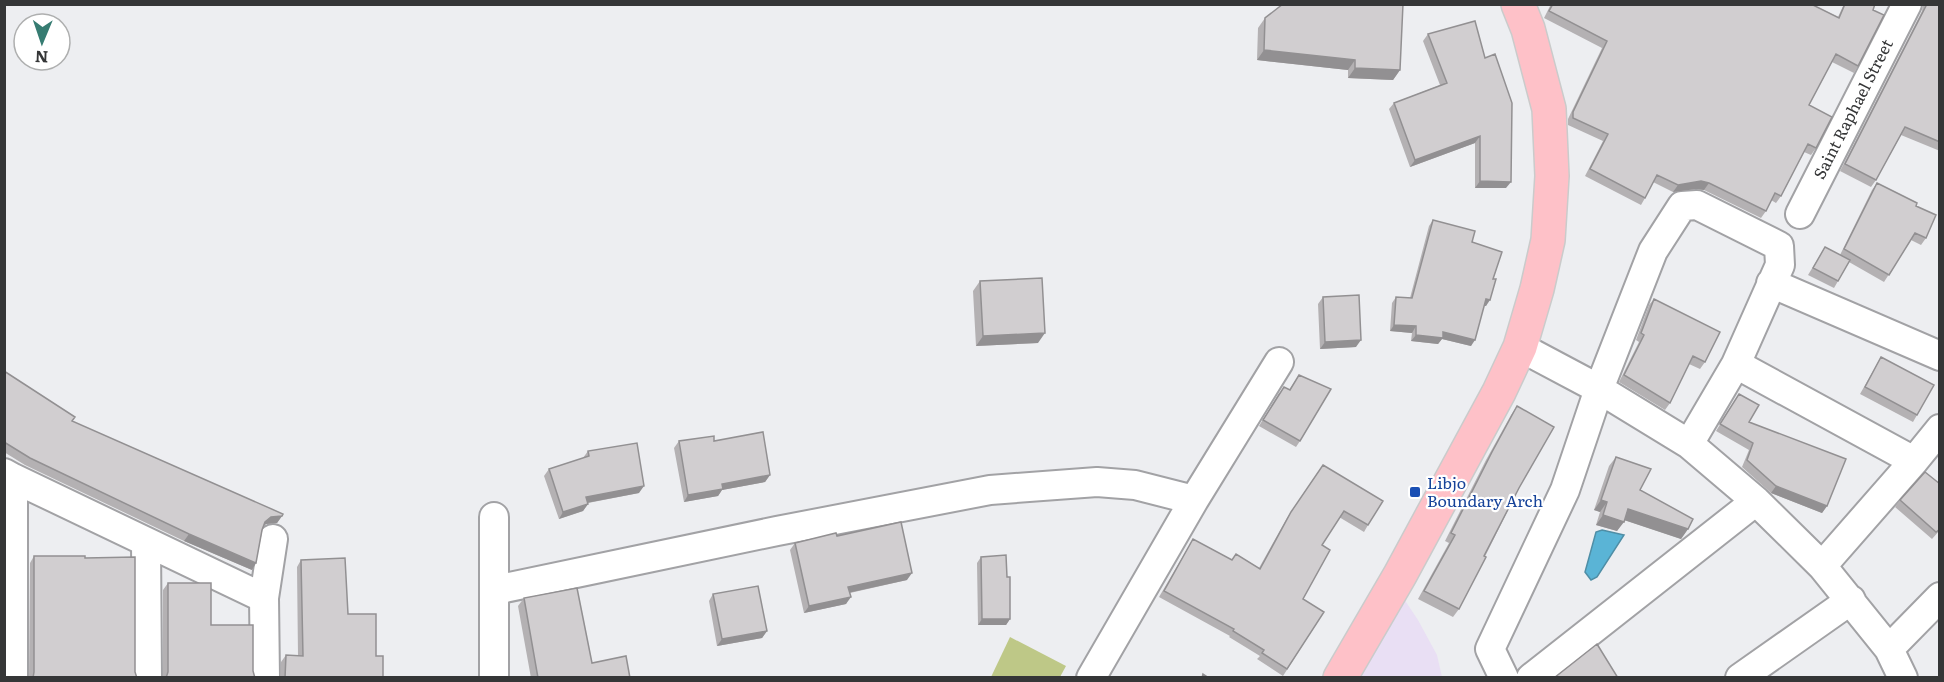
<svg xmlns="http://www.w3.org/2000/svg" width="1944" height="682" font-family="Literata,serif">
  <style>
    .commercial { fill: #e9dff4 }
    .green { fill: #bec887 }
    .water { fill: #5ab4d6; stroke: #4f8ea6; stroke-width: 1.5 }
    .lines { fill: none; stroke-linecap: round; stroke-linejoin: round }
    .minor-casing { stroke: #a2a2a5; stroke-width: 32 }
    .major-casing { stroke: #cacbcb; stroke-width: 36 }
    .minor { stroke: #fff; stroke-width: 28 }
    .major { stroke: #fec1c8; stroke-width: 33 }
    .wall { fill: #b4b1b3 }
    .shaded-wall { fill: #929092 }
    .building { fill: #d1ced0; stroke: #929092; stroke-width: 1.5 }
    .transit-dot { fill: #1a4fb4; stroke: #fff; stroke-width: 2 }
    .labels { text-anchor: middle; stroke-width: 4.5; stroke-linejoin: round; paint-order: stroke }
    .street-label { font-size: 16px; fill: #353637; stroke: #fff }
    .transit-label { font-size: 16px; fill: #164399; stroke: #fff; text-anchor: start }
  </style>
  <rect width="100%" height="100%" fill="#edeef1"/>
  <!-- commercial -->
  <path class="commercial" d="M1400,593L1418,620L1437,655L1442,677L1353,678Z"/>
  <!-- green -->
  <path class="green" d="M1010,637L1066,666L1060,677H991Z"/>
  <!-- water -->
  <path class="water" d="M1602,530L1624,535L1597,577L1591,580L1585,572L1596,532Z"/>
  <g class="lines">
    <defs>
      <path id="minor" d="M1800,214L1907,4
        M1771,283L1940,356
        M1520,347L1599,389L1689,444L1756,501L1822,566L1889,649L1903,678
        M1736,364L1914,461
        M4,473L13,478L264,598
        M13,478V678
        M146,542L147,678
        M1822,566L1914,461L1940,429
        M495,590L777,531L990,490L1097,482L1135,485L1194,500
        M1889,649L1940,597
        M265,678L264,598L273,539
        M494,678V517
        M1091,678L1194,500L1279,362
        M1504,678L1490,649L1565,490L1599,389L1653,251L1682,206L1697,205L1779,246L1780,265L1736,364L1689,444
        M1531,678L1756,501
        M1740,678L1851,600"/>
      <path id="major" d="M1340,678L1400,575L1499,392L1520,347L1537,289L1548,240L1552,176L1549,109L1528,29L1518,4"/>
    </defs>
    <!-- minor casing -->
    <use href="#minor" class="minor-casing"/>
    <!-- major casing -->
    <use href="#major" class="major-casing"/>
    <!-- minor -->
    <use href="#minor" class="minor"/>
    <!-- major -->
    <use href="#major" class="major"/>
  </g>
  <!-- wall -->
  <path class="wall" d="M1551,4H1811L1838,17L1844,4H1875L1873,10L1858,66L1854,73L1832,62L1809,105L1816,148L1811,155L1804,152L1781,196L1776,203L1771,200L1766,211L1761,218L1704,190L1696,189L1673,192L1653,182L1645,198L1641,205L1585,176L1603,141L1568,125V119L1602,48L1544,18Z
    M1923,4H1940V151L1901,135L1876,180L1871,187L1840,171L1922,11Z
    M1265,18L1400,70L1393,80L1348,78V70L1257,60L1258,28Z
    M1428,34L1506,188H1475V143L1410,167L1389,109L1394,103L1440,85L1423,41Z
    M1877,183L1916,206L1926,238L1921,245L1911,240L1884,282L1849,262L1834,288L1808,275L1825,247L1840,255L1872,190Z
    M1433,220L1472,242L1493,279L1486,306H1484L1471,346L1442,339L1438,344L1411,341L1412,333L1390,331L1392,303L1396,297L1410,298L1429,226Z
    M980,281L1038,343L976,346L973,291Z
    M1323,297L1356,347L1320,349L1318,304Z
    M1654,299L1705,362L1700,369L1689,364L1670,403L1665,410L1619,382L1639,342L1636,340L1649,305Z
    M1881,357L1917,415L1913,422L1860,394L1877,364Z
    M4,371L72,421L282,516L277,523L266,524L263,527L256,563L252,570L184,541L25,465L4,452Z
    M1299,375L1300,441L1296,447L1259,426L1279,393L1289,390Z
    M1739,394L1749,422L1827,506L1822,513L1771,493L1742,467L1749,450L1716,431Z
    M1517,406L1519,488L1459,609L1453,617L1418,599L1449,543L1445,541L1486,460L1511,415Z
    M679,441H714L770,475L765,482L722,490L718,496L684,502L674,448Z
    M588,451L639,493L588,503V504L583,511L559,519L544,476L549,469L583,458Z
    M1616,457L1640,490L1688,529L1681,539L1624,520L1617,531L1596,525L1600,512L1594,510L1609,466Z
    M1323,465L1368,525L1364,532L1339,517L1322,545L1303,599L1324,612L1283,676L1257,659L1260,656L1229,637L1230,636L1159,597L1193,539L1232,560L1236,554L1259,568L1287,518Z
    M1940,484V530L1932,539L1895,507L1900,500Z
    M837,536L907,580L850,593L846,604L804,613L790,550L795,543Z
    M34,556L85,558L135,672L137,678H29L30,563Z
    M981,557L1010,619L1006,625H978L977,563Z
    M301,560L348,614L376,656L383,678H280L281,662L286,655L298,656L297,567Z
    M168,583L211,625L253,671L255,678H163V590Z
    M713,594L767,631L762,638L717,646L709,601Z
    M524,598L592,663L630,678H531L518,606Z"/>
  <!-- shaded-wall -->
  <path class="shaded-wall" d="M1264,50L1355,60L1348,70L1257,60Z
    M1355,68L1400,70L1393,80L1348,78Z
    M1480,136L1475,143L1410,167L1415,160Z
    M1480,181L1511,182L1506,188H1475Z
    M1701,181L1709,183L1704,190L1696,189L1673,192L1678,185Z
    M1486,299L1490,300L1486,306L1482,305Z
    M1394,325L1416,326L1412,333L1390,331Z
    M1443,332L1475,340L1471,346L1442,339L1438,344L1411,341L1416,335Z
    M1045,333L1038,343L976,346L983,336Z
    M1361,340L1356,347L1320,349L1325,342Z
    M770,475L765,482L722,490L718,496L684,502L688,495L722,484Z
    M644,486L639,493L581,504L586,497Z
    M1776,486L1827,506L1822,513L1771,493Z
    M1601,500L1607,502L1600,512L1594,510Z
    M588,504L583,511L559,519L563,512Z
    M1628,509L1688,529L1681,539L1621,519Z
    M1603,515L1624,522L1617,531L1596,525Z
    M282,516L277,523L266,524L260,529L265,522L271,517Z
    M189,534L256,563L252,570L184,541Z
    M912,573L907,580L843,594L848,587Z
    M851,597L846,604L804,613L809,606Z
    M982,619H1010L1006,625H978Z
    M767,631L762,638L717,646L722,639Z"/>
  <!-- building -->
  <path class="building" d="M1283,4H1403L1400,70L1355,68V60L1264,50L1265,18Z
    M1553,4H1811L1839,18L1845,4H1875L1873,10L1884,15L1858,66L1836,54L1809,105L1832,117L1816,148L1808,144L1781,196L1775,193L1766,211L1709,183L1701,181L1678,185L1657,175L1645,198L1590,169L1608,134L1573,118V112L1607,41L1549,11Z
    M1927,4H1940V142L1905,127L1876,180L1845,164Z
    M1475,21L1485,58L1495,54L1512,103L1511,182L1480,181V136L1415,160L1394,103L1447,83L1428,34Z
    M1877,183L1917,203L1916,206L1936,215L1926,238L1915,233L1889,275L1844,249Z
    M1433,220L1475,231L1472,242L1502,252L1493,279H1496L1490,300L1486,299L1475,340L1443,332V338L1416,335V326L1394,325L1396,297L1412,298Z
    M1825,247L1850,260L1838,281L1813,268Z
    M1042,278L1045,333L983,336L980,281Z
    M1359,295L1361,340L1325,342L1323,297Z
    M1654,299L1720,332L1705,362L1693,356L1670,403L1624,375L1644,335L1641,333Z
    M1881,357L1934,385L1917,415L1865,387Z
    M4,371L75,417L72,421L283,514L282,516L271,517L265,522L262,530L256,563L189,534L30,458L4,442Z
    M1299,375L1331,389L1300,441L1263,420L1284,387L1290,390Z
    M1739,394L1759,405L1749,422L1846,459L1827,506L1776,486L1747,460L1753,443L1720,424Z
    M1517,406L1554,427L1519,488L1484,556L1486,557L1459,609L1424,591L1455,535L1451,533L1492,452Z
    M763,432L770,475L722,484L723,489L688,495L679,441L714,436V441Z
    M637,443L644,486L586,497L588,504L563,512L549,469L589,456L588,451Z
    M1616,457L1651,469L1640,490L1693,519L1688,529L1628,509L1624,522L1603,515L1607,502L1601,500Z
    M1323,465L1383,501L1368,525L1344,511L1322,545L1330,550L1303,599L1324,612L1287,669L1262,653L1264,650L1233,631L1234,629L1164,591L1193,539L1232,560L1236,554L1260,569L1291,512Z
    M1925,472L1940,484V529L1936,532L1900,500Z
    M901,522L912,573L848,587L851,597L809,606L795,543L836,533L837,536Z
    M1006,555L1007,577H1010V619H982L981,557Z
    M34,556H85V558L135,557V672L137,678H33L34,672Z
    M345,558L348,614H376V656H383V678H285L286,655L303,656L301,560Z
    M168,583H211V625H253V671L255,678H166L168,672Z
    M758,586L767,631L722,639L713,594Z
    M577,588L592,663L626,656L630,678H538L524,598Z
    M1597,644L1618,678H1554Z
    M1203,674L1209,678H1202Z"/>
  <!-- markers -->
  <rect class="transit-dot" x="1409" y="486" width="12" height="12" rx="3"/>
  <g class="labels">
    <!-- street labels -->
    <g class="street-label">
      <text transform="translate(1853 109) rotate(-63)" y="6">Saint Raphael Street</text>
    </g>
    <!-- transit labels -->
    <g class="transit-label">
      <text x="1427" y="489">Libjo<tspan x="1427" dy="18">Boundary Arch</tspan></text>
    </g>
  </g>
  <!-- border -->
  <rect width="1944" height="682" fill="none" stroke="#353637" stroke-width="12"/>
  <!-- north arrow -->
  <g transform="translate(42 42) rotate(182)"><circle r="28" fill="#ffffff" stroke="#aeafaf" stroke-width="1.5"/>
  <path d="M0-4.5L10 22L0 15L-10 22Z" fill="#367c72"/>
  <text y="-9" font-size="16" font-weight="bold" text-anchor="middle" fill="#353637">N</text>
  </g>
</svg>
